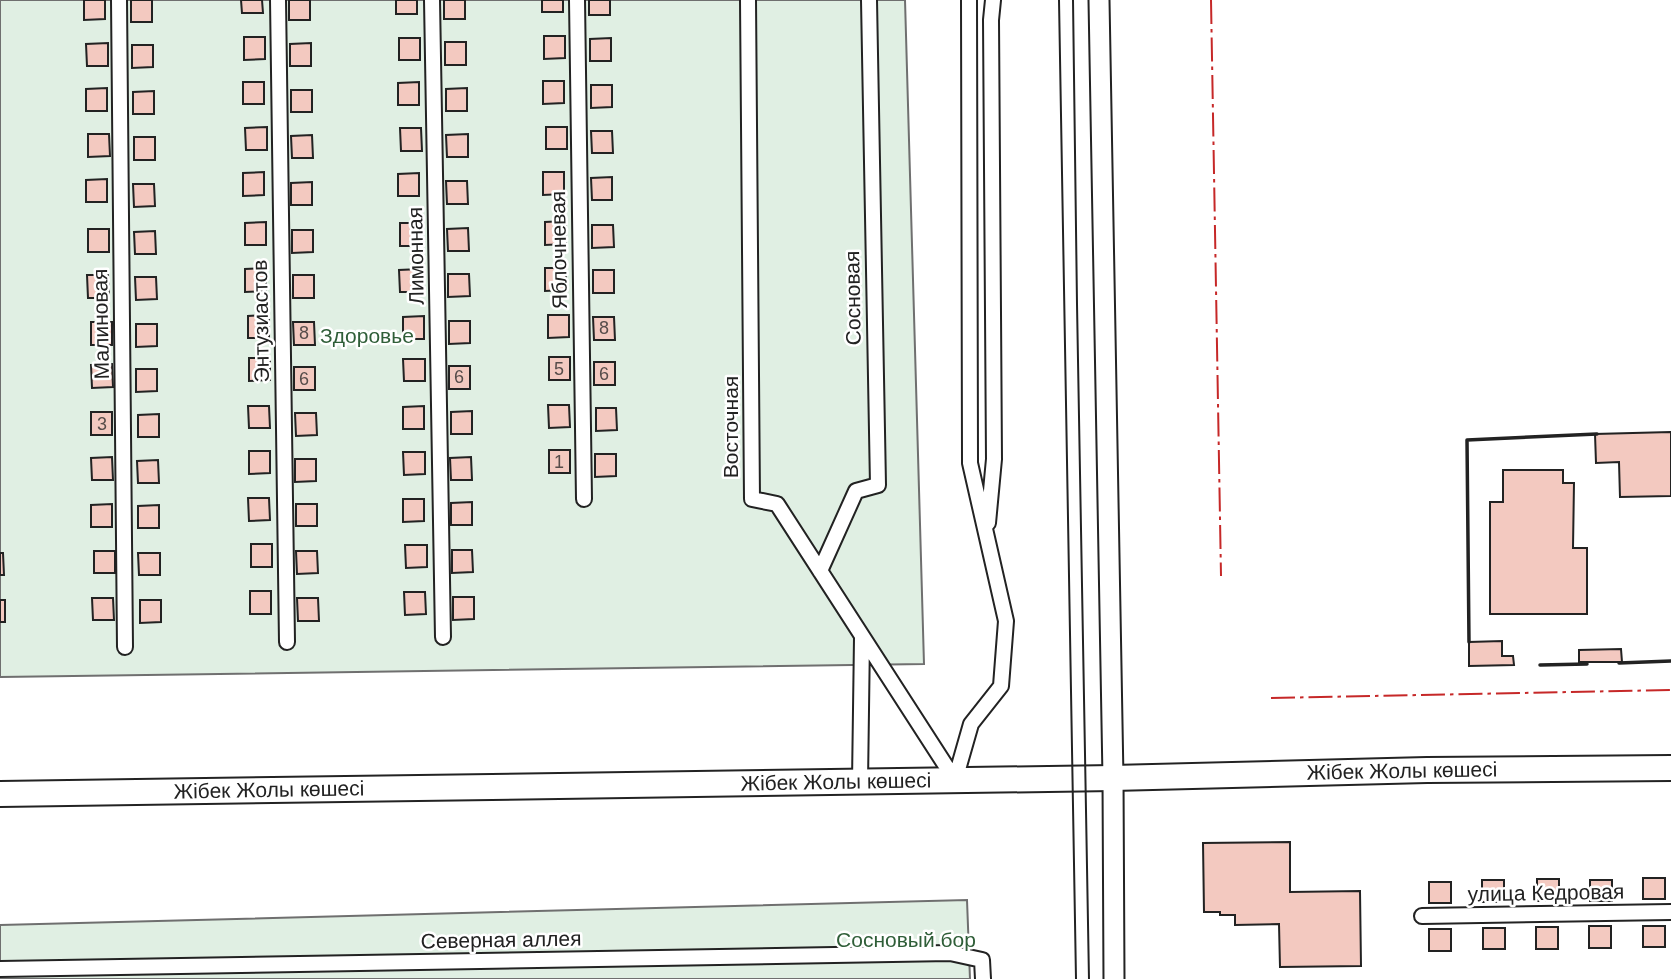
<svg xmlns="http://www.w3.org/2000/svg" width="1671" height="979" font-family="Arial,sans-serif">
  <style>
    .green { fill: #e0efe3; stroke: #6f6f6f; stroke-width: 2 }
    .building { fill: #f3c9c0; stroke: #222; stroke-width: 2 }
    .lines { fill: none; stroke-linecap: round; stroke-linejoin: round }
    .street-casing { stroke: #222; stroke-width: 18 }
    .secondary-casing { stroke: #222; stroke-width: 23 }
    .highway-casing { stroke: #222; stroke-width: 28 }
    .street { stroke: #fff; stroke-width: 14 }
    .secondary { stroke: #fff; stroke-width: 19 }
    .highway { stroke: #fff; stroke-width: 24 }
    .tram { stroke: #222; stroke-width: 2 }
    .wall { stroke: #222; stroke-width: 3.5 }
    .power { stroke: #c62828; stroke-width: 2; stroke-dasharray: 24 5 3.5 5; stroke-linecap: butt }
    .labels { text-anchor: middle; stroke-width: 5; stroke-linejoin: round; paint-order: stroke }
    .number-label { font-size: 18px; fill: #564c4a }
    .street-label { font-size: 21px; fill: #222; stroke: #fff }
    .park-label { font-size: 21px; fill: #2f5e38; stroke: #fff }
  </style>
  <rect width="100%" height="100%" fill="#fff"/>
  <!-- green -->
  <path class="green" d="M0,0H905L924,664L0,677Z
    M967,900L970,979H0V925Z"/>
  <!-- building -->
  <path class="building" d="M84,0H105V19L84,20Z
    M131,0H152V22H131Z
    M241,0H262L263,13H242Z
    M289,0H310V20H289Z
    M396,0H417V14H396Z
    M444,0H465V19H444Z
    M542,0H563V12H542Z
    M589,0H610V15H589Z
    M544,36H565V58L544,59Z
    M244,37H265V59L244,60Z
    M399,38H420V60H399Z
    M611,38V61H590V39Z
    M445,42H466V65H445Z
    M108,43V66H87L86,44Z
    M311,43V66H290V44Z
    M132,45H153V67L132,68Z
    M543,81H564V103L543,104Z
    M243,82H264V104H243Z
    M419,82V105H398V83Z
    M591,85H612V107L591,108Z
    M107,88V111H86V89Z
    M467,88V111H446V89Z
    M291,90H312V112H291Z
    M154,91V114H133V92Z
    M267,127V150H246L245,128Z
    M546,127H567V149H546Z
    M400,128H421L422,151H401Z
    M591,131H612L613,153H592Z
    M88,134H109L110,156L88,157Z
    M468,134V157H447L446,135Z
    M312,135L313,158H292L291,136Z
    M134,137H155V160H134Z
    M264,172V195L243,196V173Z
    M543,172H564V194L543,195Z
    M419,173V196H398V174Z
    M612,177V200H592L591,178Z
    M107,179V202H86V180Z
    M446,181H467L468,204H447Z
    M312,182V205H291V183Z
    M133,184H154L155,206L134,207Z
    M566,221V244L545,245V222Z
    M266,222V245H245V223Z
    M400,223H421V246H400Z
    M592,225H613L614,247L592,248Z
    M468,228L469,251H448L447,229Z
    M88,229H109V252H88Z
    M292,230H313V252L292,253Z
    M155,231L156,254H135L134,232Z
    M266,268V291L245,292V269Z
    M545,268H566V290L545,291Z
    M420,269L421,292H400L399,270Z
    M593,270H614V293H593Z
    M448,274H469L470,296L448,297Z
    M87,275H108L109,298H88Z
    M293,275H314V298H293Z
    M135,277H156L157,299L136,300Z
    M269,315V338H248V316Z
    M548,315H569V337L548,338Z
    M424,316V339H403V317Z
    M593,317H614L615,340H594Z
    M449,321H470V343L449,344Z
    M91,322H112V345H91Z
    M293,322H314L315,345H294Z
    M136,324H157V346L136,347Z
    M549,357H570V380H549Z
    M249,358H270V380L249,381Z
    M403,359H425V381H404Z
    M594,362H615V385H594Z
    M112,364L113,387L92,388L91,365Z
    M449,366H470V389H449Z
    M294,367H315V390H294Z
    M136,369H157V391L136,392Z
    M548,405H569L570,427L549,428Z
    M248,406H269L270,428H249Z
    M424,406V429H403V407Z
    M596,408H616L617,430L596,431Z
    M472,411V434H451V412Z
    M91,412H112V435H91Z
    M295,413H316L317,435L296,436Z
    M159,414V437H138V415Z
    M1671,432V496L1620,497L1619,462L1596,463L1595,434Z
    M549,450H570V473H549Z
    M249,451H270V473L249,474Z
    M403,452H425V474L404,475Z
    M595,454H616V476L595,477Z
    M112,457L113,480H92L91,458Z
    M471,457L472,480H451L450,458Z
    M295,459H316V481L295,482Z
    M158,460L159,483H138L137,461Z
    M1503,470H1563V483H1574L1573,548H1587V614H1490V502H1503Z
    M248,498H269L270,520L249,521Z
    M403,499H424V521L403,522Z
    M472,502V525H451V503Z
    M112,504V527H91V505Z
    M296,504H317V526H296Z
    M159,505V528H138V506Z
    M251,544H272V567H251Z
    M405,545H427V567L406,568Z
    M452,550H472L473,572L452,573Z
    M94,551H115V573H94Z
    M296,551H317L318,573L297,574Z
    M0,553H3L4,575H0Z
    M138,553H160V575H139Z
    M250,591H271V614H250Z
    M404,592H425L426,614L405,615Z
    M453,597H474V619L453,620Z
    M92,598H113L114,620H93Z
    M297,598H318L319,621H298Z
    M0,600H5V622H0Z
    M140,600H161V622L140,623Z
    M1502,641V656H1513L1514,665L1469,666V642Z
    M1621,649L1622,662H1579V650Z
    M1290,842V892L1360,891L1361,966L1280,967L1279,924L1235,925V915H1220V912H1204L1203,843Z
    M1643,878H1665V899H1643Z
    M1537,879H1559V901H1537Z
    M1482,880H1504V902H1482Z
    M1590,880H1612V901H1590Z
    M1429,882H1451V903H1429Z
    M1589,926H1611V948H1589Z
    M1643,926H1665V947H1643Z
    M1536,927H1558V949H1536Z
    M1483,928H1505V949H1483Z
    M1429,929H1451V951H1429Z"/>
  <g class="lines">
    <defs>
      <path id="street" d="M119,0L125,647
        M278,0L287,642
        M432,0L443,637
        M577,0L584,499
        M748,0L752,499L777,504L955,780
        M988,523L994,459L991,20L993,0
        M820,571L856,491L878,485L869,0
        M955,780L971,724L1001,686L1006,621L970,463L969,0
        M860,782L862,638
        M1422,916L1671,912
        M0,969L950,953L982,960L983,979"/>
      <path id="secondary" d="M1099,0L1113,778L1114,979"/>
      <path id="highway" d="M0,794L1113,778L1427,770L1671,768"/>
    </defs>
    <!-- street casing -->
    <use href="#street" class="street-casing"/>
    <!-- secondary casing -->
    <use href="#secondary" class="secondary-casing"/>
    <!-- highway casing -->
    <use href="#highway" class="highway-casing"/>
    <!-- street -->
    <use href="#street" class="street"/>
    <!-- secondary -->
    <use href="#secondary" class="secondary"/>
    <!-- highway -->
    <use href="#highway" class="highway"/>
    <!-- tram -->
    <path class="tram" d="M1059,0C1063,326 1072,653 1076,979
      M1073,0L1077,304L1089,979"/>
    <!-- wall -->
    <path class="wall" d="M1469,642L1467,440L1597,434
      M1619,663L1671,661
      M1540,665L1587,664"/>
    <!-- power -->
    <path class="power" d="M1211,0L1221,576
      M1271,698L1671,690"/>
  </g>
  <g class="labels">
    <!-- number labels -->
    <g class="number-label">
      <text x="604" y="334">8</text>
      <text x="304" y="339">8</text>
      <text x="559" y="375">5</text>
      <text x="604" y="380">6</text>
      <text x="459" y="383">6</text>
      <text x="304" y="385">6</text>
      <text x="102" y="430">3</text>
      <text x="559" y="468">1</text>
    </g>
    <!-- street labels -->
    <g class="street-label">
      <text transform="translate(559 250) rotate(-91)" y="7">Яблочневая</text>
      <text transform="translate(416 256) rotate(-91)" y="7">Лимонная</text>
      <text transform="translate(853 298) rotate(-91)" y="7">Сосновая</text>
      <text transform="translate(261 321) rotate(-91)" y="7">Энтузиастов</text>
      <text transform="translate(101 324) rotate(-91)" y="7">Малиновая</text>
      <text transform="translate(731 427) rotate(-90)" y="7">Восточная</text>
      <text transform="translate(1402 771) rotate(-1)" y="7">Жібек Жолы көшесі</text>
      <text transform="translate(836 782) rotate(-1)" y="7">Жібек Жолы көшесі</text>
      <text transform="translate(269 790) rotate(-1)" y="7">Жібек Жолы көшесі</text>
      <text transform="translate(1546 893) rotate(-1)" y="7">улица Кедровая</text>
      <text transform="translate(501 940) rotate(-1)" y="7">Северная аллея</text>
    </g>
    <!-- park labels -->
    <g class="park-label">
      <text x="367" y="343">Здоровье</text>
      <text x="906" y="947">Сосновый бор</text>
    </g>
  </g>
</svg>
